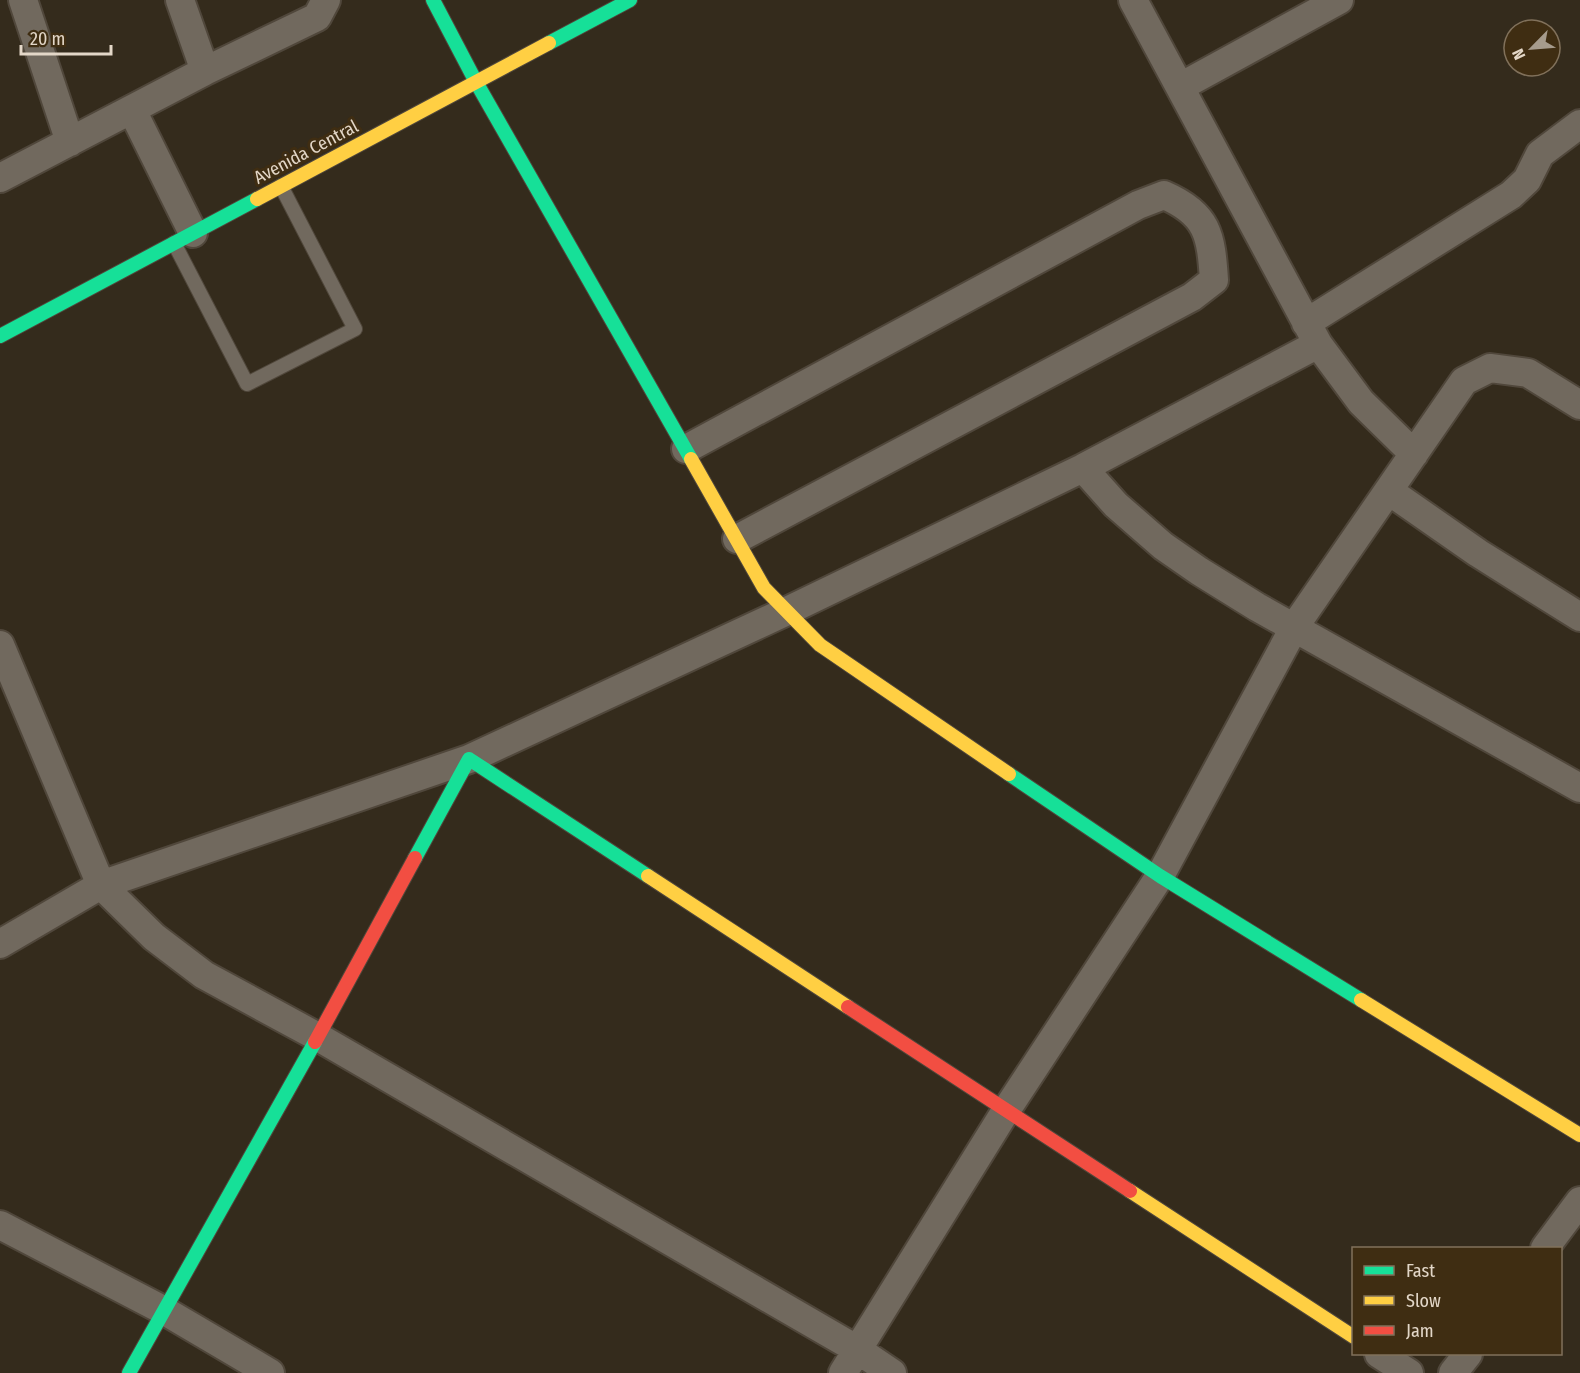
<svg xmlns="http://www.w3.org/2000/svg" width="1580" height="1373" font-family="'Fira Sans Condensed',sans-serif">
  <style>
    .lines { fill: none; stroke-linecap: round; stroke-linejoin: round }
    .lane-casing { stroke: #50473b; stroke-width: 16 }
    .street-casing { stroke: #50473b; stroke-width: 32 }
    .fast-casing { stroke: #50473b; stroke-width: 16 }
    .slow-casing { stroke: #50473b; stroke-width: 16 }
    .jam-casing { stroke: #50473b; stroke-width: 16 }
    .lane { stroke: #71695e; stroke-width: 14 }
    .street { stroke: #71695e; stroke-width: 28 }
    .fast { stroke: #16e098; stroke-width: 14 }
    .slow { stroke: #ffcf43; stroke-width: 14 }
    .jam { stroke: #f24e42; stroke-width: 14 }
    .labels { text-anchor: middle; stroke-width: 6; stroke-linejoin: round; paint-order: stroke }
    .street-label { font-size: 18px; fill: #e3d7c8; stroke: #3f2d12 }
  </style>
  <rect width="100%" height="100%" fill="#342b1c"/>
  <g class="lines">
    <defs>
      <path id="lane" d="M174,243L247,384L355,329L281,186"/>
      <path id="street" d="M23,0L70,142
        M180,0L205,71
        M1133,0L1318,344L1361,402L1414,454
        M1180,87L1339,0
        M132,110L193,233
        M0,178L205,71L317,17L326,0
        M1306,323L1511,195L1527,180L1540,154L1580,124
        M686,449L1138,205L1164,195C1208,214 1211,235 1214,280L1192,297L737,539
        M1083,468L1116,505L1163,546L1199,571L1257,607L1580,788
        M1389,491L1478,553L1580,617
        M0,645L101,885L154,937L204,975L318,1037L858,1350L892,1373
        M0,944L101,885L469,759L785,612L1083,468L1318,344
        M0,1225L163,1310L270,1373
        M1545,1248L1580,1201
        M1379,1354L1409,1373
        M843,1373L1007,1109L1160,876L1295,626L1464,381L1490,368L1528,373L1580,405
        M1453,1373L1468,1354"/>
      <path id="fast" d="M433,0L476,82L691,459
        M549,43L630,0
        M0,336L257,199
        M1009,774L1160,876L1361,1000
        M415,858L469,759L648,876
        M129,1373L315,1042"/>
      <path id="slow" d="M257,199L549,43
        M691,459L764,588L820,645L1009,774
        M648,876L848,1007
        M1361,1000L1580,1135
        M1130,1191L1354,1337"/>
      <path id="jam" d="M848,1007L1130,1191
        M315,1042L415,858"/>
    </defs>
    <!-- lane casing -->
    <use href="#lane" class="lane-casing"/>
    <!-- street casing -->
    <use href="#street" class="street-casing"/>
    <!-- fast casing -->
    <use href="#fast" class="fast-casing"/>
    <!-- slow casing -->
    <use href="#slow" class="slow-casing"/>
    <!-- jam casing -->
    <use href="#jam" class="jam-casing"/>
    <!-- lane -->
    <use href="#lane" class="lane"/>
    <!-- street -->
    <use href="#street" class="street"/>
    <!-- fast -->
    <use href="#fast" class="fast"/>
    <!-- slow -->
    <use href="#slow" class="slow"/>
    <!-- jam -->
    <use href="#jam" class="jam"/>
  </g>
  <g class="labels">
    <!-- street labels -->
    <g class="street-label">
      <text transform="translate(306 152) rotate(-28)" y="6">Avenida Central</text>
    </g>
  </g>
  <!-- legend -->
  <rect x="1352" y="1247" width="210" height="108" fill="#3f2d12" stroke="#81715b" stroke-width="1.5"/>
  <rect x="1364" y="1266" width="30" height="9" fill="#16e098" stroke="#81715b" stroke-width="1.5"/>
  <text x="1406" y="1277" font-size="18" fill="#e3d7c8">Fast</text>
  <rect x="1364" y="1296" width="30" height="9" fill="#ffcf43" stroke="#81715b" stroke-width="1.5"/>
  <text x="1406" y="1307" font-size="18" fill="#e3d7c8">Slow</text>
  <rect x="1364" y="1326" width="30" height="9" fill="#f24e42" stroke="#81715b" stroke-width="1.5"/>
  <text x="1406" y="1337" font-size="18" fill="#e3d7c8">Jam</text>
  <!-- north arrow -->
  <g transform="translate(1532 48) rotate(245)"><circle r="28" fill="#3f2d12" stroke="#81715b" stroke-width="1.5"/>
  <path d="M0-4.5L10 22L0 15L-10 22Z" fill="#a69b8c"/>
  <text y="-9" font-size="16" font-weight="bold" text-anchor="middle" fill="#e3d7c8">N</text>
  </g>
  <!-- scale -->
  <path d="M21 45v9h90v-9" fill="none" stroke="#e3d7c8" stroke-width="3"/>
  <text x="30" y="45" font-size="18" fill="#e3d7c8" stroke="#3f2d12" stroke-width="4.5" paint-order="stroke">20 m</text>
</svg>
